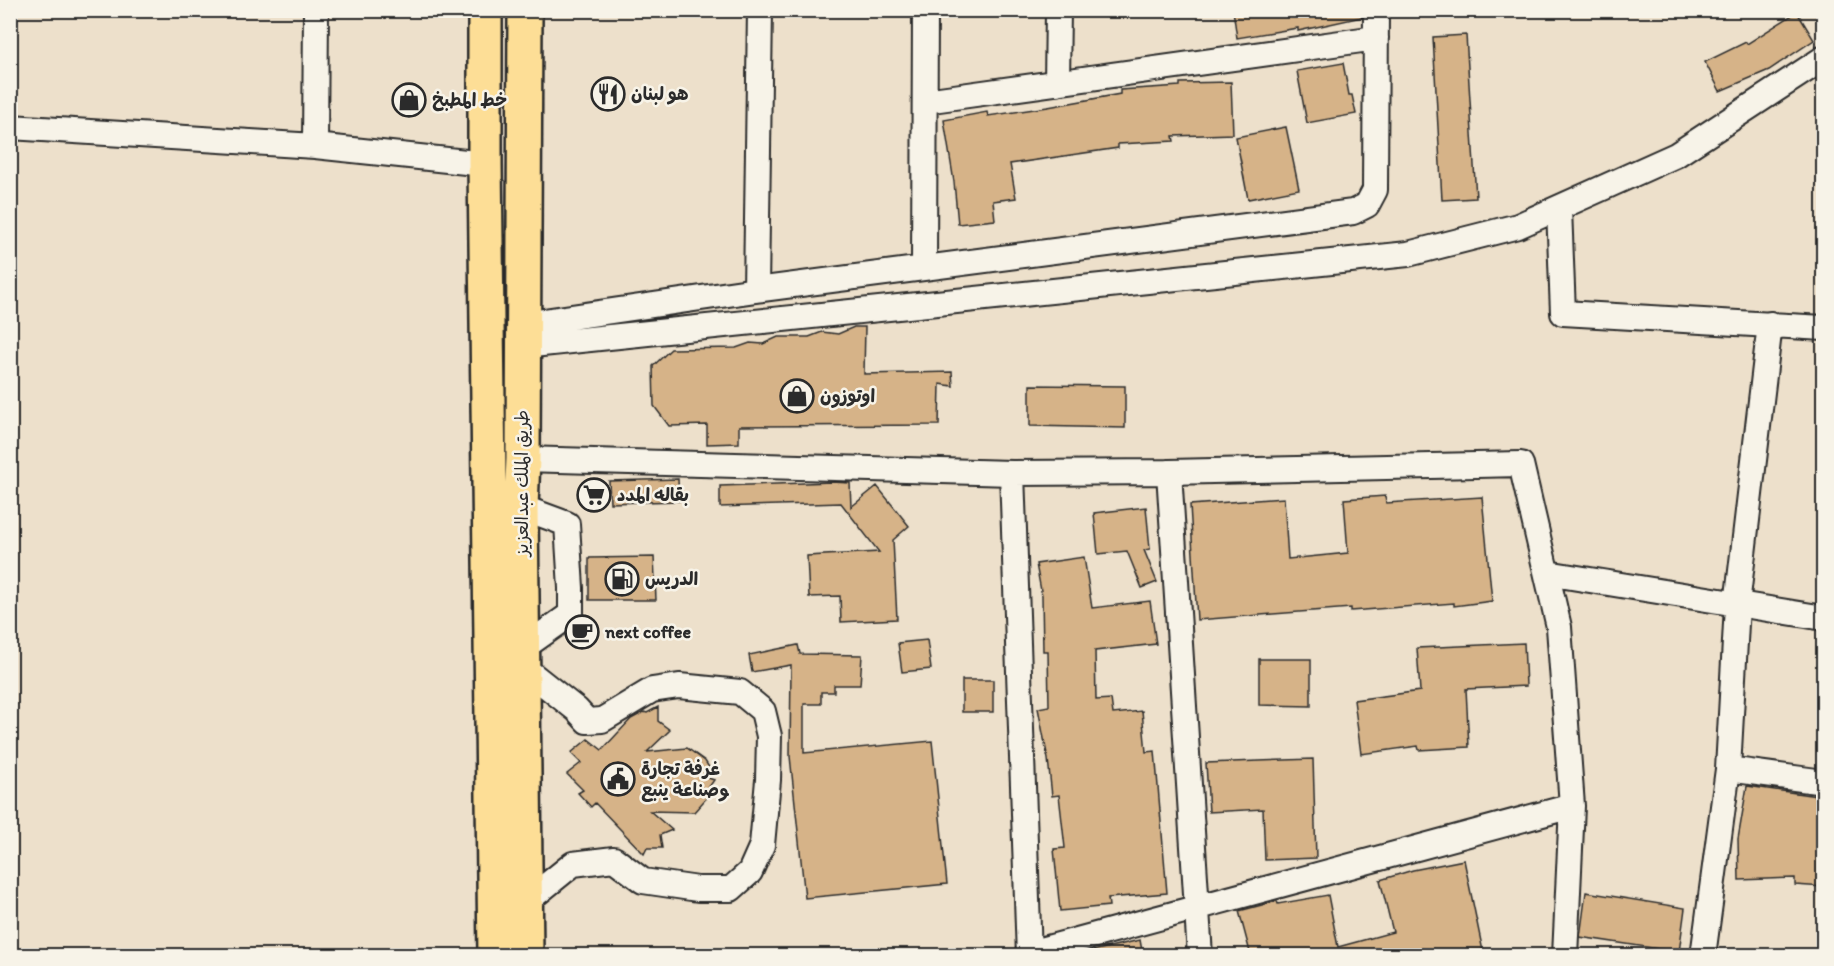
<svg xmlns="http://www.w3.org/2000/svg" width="1834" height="966" font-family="Itim,'Playpen Sans Arabic',sans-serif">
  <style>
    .building { fill: #d6b388; stroke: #2b2b2b; stroke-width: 1.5 }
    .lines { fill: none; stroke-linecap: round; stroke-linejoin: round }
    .minor-casing { stroke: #2b2b2b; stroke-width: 28 }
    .highway-casing { stroke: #2b2b2b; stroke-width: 38 }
    .minor { stroke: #f7f3e8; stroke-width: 24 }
    .highway { stroke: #fdde96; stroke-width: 33 }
    .labels { text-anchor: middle; stroke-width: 5; stroke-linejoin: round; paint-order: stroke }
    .poi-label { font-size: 18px; font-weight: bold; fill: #2b2b2b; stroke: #f7f3e8; text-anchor: start }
    .street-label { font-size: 18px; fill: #2b2b2b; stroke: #f7f3e8 }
  </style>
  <rect width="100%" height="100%" fill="#ede0cb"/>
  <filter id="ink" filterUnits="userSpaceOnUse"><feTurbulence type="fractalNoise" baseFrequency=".0167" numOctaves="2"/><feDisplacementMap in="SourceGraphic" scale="12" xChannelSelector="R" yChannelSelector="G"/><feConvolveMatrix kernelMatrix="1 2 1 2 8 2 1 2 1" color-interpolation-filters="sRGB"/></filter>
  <g filter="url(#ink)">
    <!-- building -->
    <path class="building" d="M1233,10H1362V17L1298,31V28L1237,38Z
      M1797,12L1814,40L1769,70L1720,91L1705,62L1746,42L1747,44Z
      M1466,35L1476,198L1442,200L1433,37Z
      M1343,63L1349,95H1352L1356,114L1307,123L1297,71Z
      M1231,82L1233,134L1173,136L1174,141L1118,144V148L1010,164L1016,198L993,201L995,220L958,224L954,182L944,120L987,112L988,116L1048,107L1120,94V90L1180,86V83Z
      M1286,127L1299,189L1248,199L1236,137Z
      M854,327H865L864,374L952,372L953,386L940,384L939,425L739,426V443L707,444V425L669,426L654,406L653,366L671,349L736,348L750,343L763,344L778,337H809L822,332L838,334Z
      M1030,385L1125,386V428L1030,426Z
      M678,479L679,501L610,503L609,481Z
      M832,482L850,483L851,507L877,486L909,526L893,540L897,619L841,622L840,596L809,597L807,556L879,552L841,503L720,507V486Z
      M1385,496L1386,503L1482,497L1492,601L1454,606V603L1351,611V608L1197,620L1190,505L1284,498L1288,559L1348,553L1344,499Z
      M1146,507L1150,549L1144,550L1157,582L1142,588L1127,551L1098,554L1094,513Z
      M654,557L656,600H589V558Z
      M1084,557L1092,608L1150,601L1156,644L1095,651L1096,700L1111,699L1113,714L1142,711L1146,752L1155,751L1167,893L1108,898L1109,906L1060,911L1054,849L1065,848L1059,795L1052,796L1048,759L1038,708L1049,706L1048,651H1043L1042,596L1036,564Z
      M927,640L931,669L902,672L898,643Z
      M1524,643L1526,686L1466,689L1469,747L1419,750L1418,746L1361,754L1354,700L1420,691L1417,648Z
      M798,645L800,654L862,655L860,685H834V692H821V704H804V753L932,741L947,884L805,898L790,756L791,665L752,672L749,655Z
      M1259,659H1311V706L1259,705Z
      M962,680H993V712H962Z
      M658,707V721L670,730L647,752L687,748L705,761L710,769L708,778L714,780L709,787L712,792L694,812L650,811L672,830L660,835L662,848H647L644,854L595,803L591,807L578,793L583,790L567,774L581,763L571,753L588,739L602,750L631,719L644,712L647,713Z
      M1313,759L1316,858L1265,860L1263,809L1209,812L1206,763Z
      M1747,786L1824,797V887L1795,885V878L1739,880L1738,839Z
      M1464,860L1484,956H1251L1239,911L1277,901L1278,904L1328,895L1338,947L1393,932L1380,880L1413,870Z
      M1586,892L1685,908L1679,952L1580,937Z
      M1140,940L1143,956H1084V953Z"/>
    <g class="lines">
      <defs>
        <path id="minor" d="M1057,83L1058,10
          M925,101L1376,38
          M10,127L315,146L485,164
          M315,146L316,10
          M1559,208L1563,313L1824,328
          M924,268L925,10
          M756,290L760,10
          M523,324L756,290L1353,212L1367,205L1375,190L1376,10
          M523,346L1408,254L1518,226L1676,155L1824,58
          M523,459L1012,473L1169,472L1521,464L1559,627L1572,806L1565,956
          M1169,472L1200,956
          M1012,473L1029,956
          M521,507L567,524L571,588V614L523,648
          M1547,573L1824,618
          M524,668L577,710L587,721L602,720L652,690L679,686L740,692L763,711L769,736L768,780L762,845L750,872L731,889H698L643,881L614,859L573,864L526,902
          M1728,769L1737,605L1770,324
          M1029,953L1572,806
          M1703,956L1728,769L1824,782"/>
        <path id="highway" d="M485,10V164L495,956
          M525,10L523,459L521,507L526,956"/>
      </defs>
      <!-- minor casing -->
      <use href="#minor" class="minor-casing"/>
      <!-- highway casing -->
      <use href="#highway" class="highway-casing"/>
      <!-- minor -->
      <use href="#minor" class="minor"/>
      <!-- highway -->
      <use href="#highway" class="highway"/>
    </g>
  </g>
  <!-- icons -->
  <defs>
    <symbol id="restaurant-ring" viewBox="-11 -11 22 22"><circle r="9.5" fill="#f7f3e8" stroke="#2b2b2b" stroke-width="1.5"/><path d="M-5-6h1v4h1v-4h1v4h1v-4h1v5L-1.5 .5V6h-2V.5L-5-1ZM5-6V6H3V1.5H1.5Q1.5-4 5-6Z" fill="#2b2b2b"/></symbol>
    <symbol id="shop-ring" viewBox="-11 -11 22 22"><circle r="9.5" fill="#f7f3e8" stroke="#2b2b2b" stroke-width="1.5"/><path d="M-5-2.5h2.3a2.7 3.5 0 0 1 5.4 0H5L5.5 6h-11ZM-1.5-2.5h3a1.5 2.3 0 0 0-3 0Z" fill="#2b2b2b"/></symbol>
    <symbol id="supermarket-ring" viewBox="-11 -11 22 22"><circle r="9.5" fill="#f7f3e8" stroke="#2b2b2b" stroke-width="1.5"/><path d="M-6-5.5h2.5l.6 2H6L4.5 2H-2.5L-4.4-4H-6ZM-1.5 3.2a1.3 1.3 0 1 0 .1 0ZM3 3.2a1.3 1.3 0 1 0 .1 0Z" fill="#2b2b2b"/></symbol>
    <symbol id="fuel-ring" viewBox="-11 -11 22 22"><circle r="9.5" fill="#f7f3e8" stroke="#2b2b2b" stroke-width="1.5"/><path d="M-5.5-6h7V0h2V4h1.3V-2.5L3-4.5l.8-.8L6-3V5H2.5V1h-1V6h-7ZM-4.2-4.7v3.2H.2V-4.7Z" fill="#2b2b2b"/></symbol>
    <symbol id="cafe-ring" viewBox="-11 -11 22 22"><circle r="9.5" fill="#f7f3e8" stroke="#2b2b2b" stroke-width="1.5"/><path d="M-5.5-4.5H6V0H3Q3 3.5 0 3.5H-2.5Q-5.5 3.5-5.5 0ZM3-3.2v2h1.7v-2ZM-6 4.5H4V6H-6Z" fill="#2b2b2b"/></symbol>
    <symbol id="civic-ring" viewBox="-11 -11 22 22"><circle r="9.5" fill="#f7f3e8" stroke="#2b2b2b" stroke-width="1.5"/><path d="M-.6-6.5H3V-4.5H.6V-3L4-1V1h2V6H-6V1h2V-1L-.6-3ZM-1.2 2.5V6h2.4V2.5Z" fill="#2b2b2b"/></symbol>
  </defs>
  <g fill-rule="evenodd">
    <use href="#restaurant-ring" x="589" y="75" width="38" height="38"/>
    <use href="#shop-ring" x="390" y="81" width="38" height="38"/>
    <use href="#shop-ring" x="778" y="377" width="38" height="38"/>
    <use href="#supermarket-ring" x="575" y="476" width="38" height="38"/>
    <use href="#fuel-ring" x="603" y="560" width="38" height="38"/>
    <use href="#cafe-ring" x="563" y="613" width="38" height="38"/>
    <use href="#civic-ring" x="599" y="760" width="38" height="38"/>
  </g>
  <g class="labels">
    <!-- poi labels -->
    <g class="poi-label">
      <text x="631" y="100">هو لبنان</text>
      <text x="432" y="106">خط المطبخ</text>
      <text x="820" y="402">اوتوزون</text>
      <text x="617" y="501">بقاله المدد</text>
      <text x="645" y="585">الدريس</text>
      <text x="605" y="638">next coffee</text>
      <text x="641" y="775">غرفة تجارة<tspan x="641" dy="21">وصناعة ينبع</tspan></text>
    </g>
    <!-- street labels -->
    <g class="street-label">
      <text transform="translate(522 483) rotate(-90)" y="6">طريق الملك عبدالعزيز</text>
    </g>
  </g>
  <!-- margin -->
  <rect width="1834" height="966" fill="none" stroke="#f7f3e8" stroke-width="36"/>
  <rect x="18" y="18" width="1798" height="930" fill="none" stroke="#2b2b2b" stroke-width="2" filter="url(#ink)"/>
</svg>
